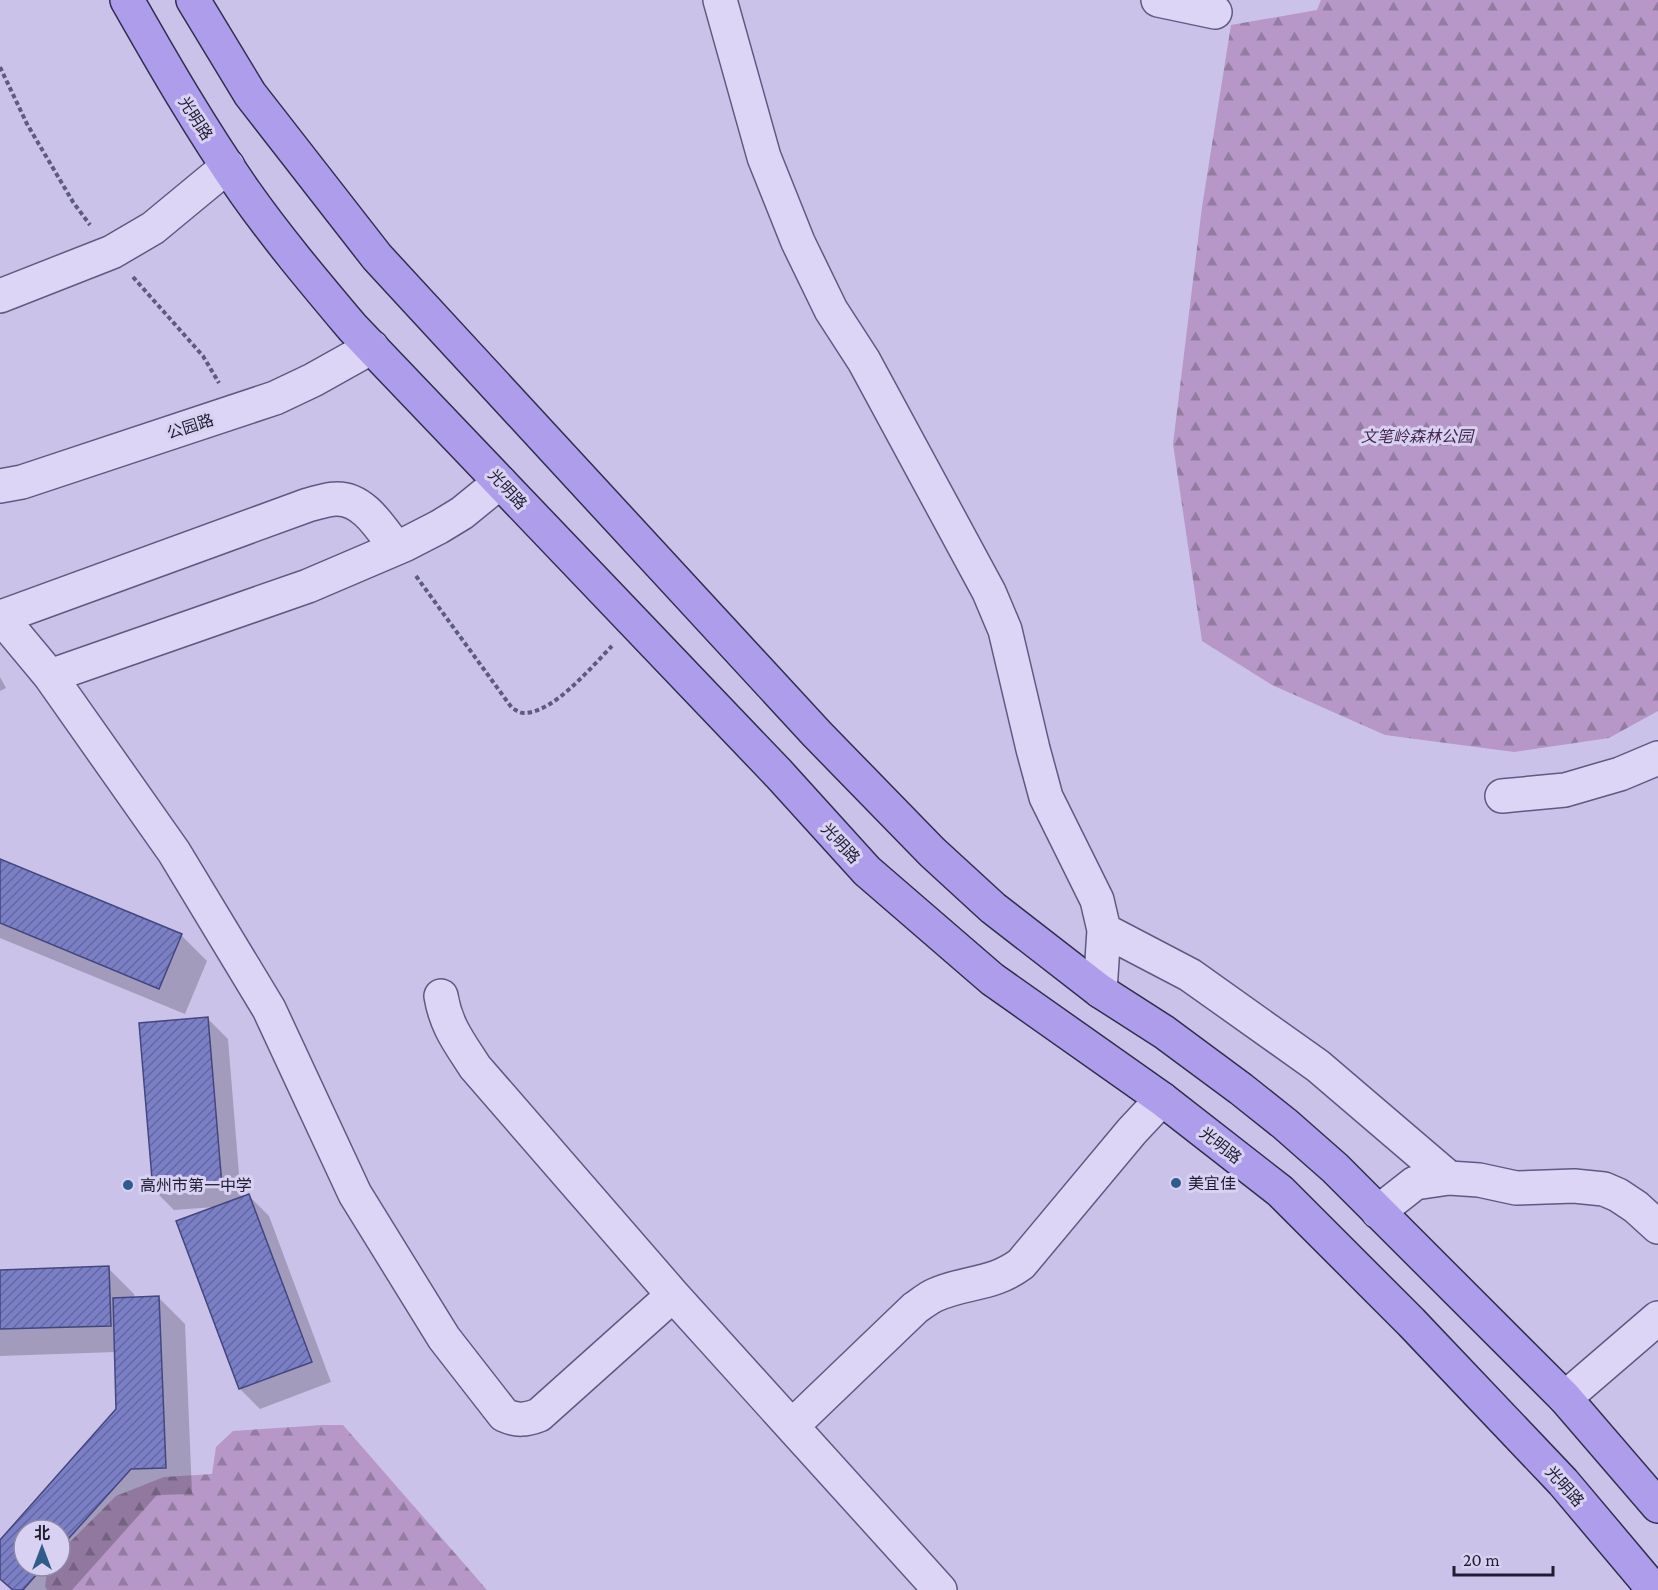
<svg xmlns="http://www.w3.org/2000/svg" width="1658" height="1590" font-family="'Crimson Pro','Noto Sans SC',serif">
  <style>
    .forest { fill: url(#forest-firs) }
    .shadow { fill: #0003; fill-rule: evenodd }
    .building { fill: url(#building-hatch); stroke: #43477f; stroke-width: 1.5 }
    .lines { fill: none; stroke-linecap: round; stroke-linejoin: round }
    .minor-casing { stroke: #5d5b82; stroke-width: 36 }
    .major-casing { stroke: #2f2f50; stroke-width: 36 }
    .path { stroke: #5d5b82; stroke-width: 4; stroke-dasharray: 4.5 3; stroke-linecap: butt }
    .minor { stroke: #dcd5f6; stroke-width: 33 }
    .major { stroke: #ad9deb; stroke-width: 33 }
    .poi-dot { fill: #305c8c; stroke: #d9d1f2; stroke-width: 2 }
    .labels { text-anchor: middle; stroke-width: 6; stroke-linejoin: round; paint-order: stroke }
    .street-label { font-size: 16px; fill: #1e1e33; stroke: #d9d1f2 }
    .park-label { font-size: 16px; font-style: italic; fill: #45264e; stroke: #d9d1f2 }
    .poi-label { font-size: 16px; fill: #1e1e33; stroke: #d9d1f2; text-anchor: start }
  </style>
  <defs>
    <pattern id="forest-firs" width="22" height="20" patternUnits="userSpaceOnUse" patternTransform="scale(1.5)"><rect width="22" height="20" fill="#b697c7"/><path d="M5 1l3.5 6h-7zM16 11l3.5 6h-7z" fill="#937ba2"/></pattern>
    <pattern id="building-hatch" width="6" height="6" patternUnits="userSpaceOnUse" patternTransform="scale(1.5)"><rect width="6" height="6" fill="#7b7fc5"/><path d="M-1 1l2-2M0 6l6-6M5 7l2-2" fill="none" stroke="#6467a1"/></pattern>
  </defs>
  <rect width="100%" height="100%" fill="#cbc2ea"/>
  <!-- forest -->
  <path class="forest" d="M1321,0H1658V711L1609,738L1514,752L1385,735L1272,685L1202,641L1173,444L1202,207L1231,25L1317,10Z
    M323,1425H343L487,1590H47L45,1586L48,1566H60V1552L116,1496L164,1477L212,1474L216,1447L233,1431Z"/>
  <!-- shadow -->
  <path class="shadow" d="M0,677L6,688L0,691Z
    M0,861L181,935L207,961L185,1014L0,938Z
    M208,1019L228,1039L241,1199L249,1196L269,1216L331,1382L260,1409L240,1389L215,1207L174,1210L154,1190Z
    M108,1268L134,1294L135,1299L159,1298L185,1324L192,1494L157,1495L72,1590H11L0,1579V1542L118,1410L116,1352L0,1356V1271ZM24,1530H60V1566H24Z"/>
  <!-- building -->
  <path class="building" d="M0,859L182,934L159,989L0,923Z
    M208,1017L222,1186L153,1191L139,1023Z
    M249,1194L312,1362L239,1389L176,1221Z
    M109,1266L111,1326L0,1329V1270Z
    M159,1296L166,1468L131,1469L60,1548V1530H24V1566H44L23,1590H13L0,1579V1540L116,1409L113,1298Z"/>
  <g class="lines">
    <defs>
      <path id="minor" d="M720,0L764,157L798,242L831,310L864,361L989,592L1005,630L1033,749L1046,797L1097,900L1104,930L1100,991
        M1158,0L1215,12
        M0,296L112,252L153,228L228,166
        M0,486L22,482L275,398L313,380L372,347
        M0,616L50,676L174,852L269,1009L355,1194L444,1338L504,1415C517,1421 526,1420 539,1415L673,1295
        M1,617L308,505C317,503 327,499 336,499C364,498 381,529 396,548
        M50,676L308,586L404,545L439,527L462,513L500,482
        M1502,796L1565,790L1620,774L1658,758
        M1104,930L1190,975L1318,1066L1449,1178
        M441,996C446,1026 459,1042 475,1067L673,1295L940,1590
        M1378,1212L1415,1183L1449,1178L1479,1180L1516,1188L1574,1186L1604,1189L1618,1195L1636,1207L1658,1227
        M1565,1398L1658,1318
        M792,1426L915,1308C921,1304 928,1298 935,1295C966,1281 991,1286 1021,1264L1132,1131L1162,1099"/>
      <path id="major" d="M127,0C164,65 201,129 244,191C277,238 315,283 352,327L779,774L867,871L992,979L1162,1099L1280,1191L1411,1322L1563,1482L1654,1590
        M193,0L250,94L377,257L817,734L932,852L993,908L1100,991L1164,1032L1241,1089L1285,1124L1335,1168L1565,1398L1658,1506"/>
    </defs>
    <!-- minor casing -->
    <use href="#minor" class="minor-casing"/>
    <!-- major casing -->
    <use href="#major" class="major-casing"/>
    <!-- path -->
    <path class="path" d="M0,67L27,124L73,202L90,225
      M133,277L203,356L219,383
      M416,576L512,708C516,710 519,713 524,713C554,713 592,666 612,646"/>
    <!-- minor -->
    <use href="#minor" class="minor"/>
    <!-- major -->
    <use href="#major" class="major"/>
  </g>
  <!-- markers -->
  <g class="poi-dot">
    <circle cx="1176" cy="1183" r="6"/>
    <circle cx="128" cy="1185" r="6"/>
  </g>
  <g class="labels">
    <!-- street labels -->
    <g class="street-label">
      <text transform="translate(196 118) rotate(57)" y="6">光明路</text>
      <text transform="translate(190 426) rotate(-18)" y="6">公园路</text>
      <text transform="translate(508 489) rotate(47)" y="6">光明路</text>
      <text transform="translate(841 843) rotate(47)" y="6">光明路</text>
      <text transform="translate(1221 1145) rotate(38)" y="6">光明路</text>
      <text transform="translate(1565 1486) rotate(48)" y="6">光明路</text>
    </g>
    <!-- park labels -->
    <g class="park-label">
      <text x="1417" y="442">文笔岭森林公园</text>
    </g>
    <!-- poi labels -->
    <g class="poi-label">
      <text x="1188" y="1189">美宜佳</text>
      <text x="140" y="1191">高州市第一中学</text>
    </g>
  </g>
  <!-- north arrow -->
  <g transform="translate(42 1548)"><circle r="28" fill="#d9d1f2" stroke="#8e89a6" stroke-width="1.5"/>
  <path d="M0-4.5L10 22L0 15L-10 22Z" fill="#305c8c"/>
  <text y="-9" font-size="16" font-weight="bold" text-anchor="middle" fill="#1e1e33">北</text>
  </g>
  <!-- scale -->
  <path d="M1454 1566v9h99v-9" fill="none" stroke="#1e1e33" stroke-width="3"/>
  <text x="1463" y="1566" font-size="18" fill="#1e1e33" stroke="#d9d1f2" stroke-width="4.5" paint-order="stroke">20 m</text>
</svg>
